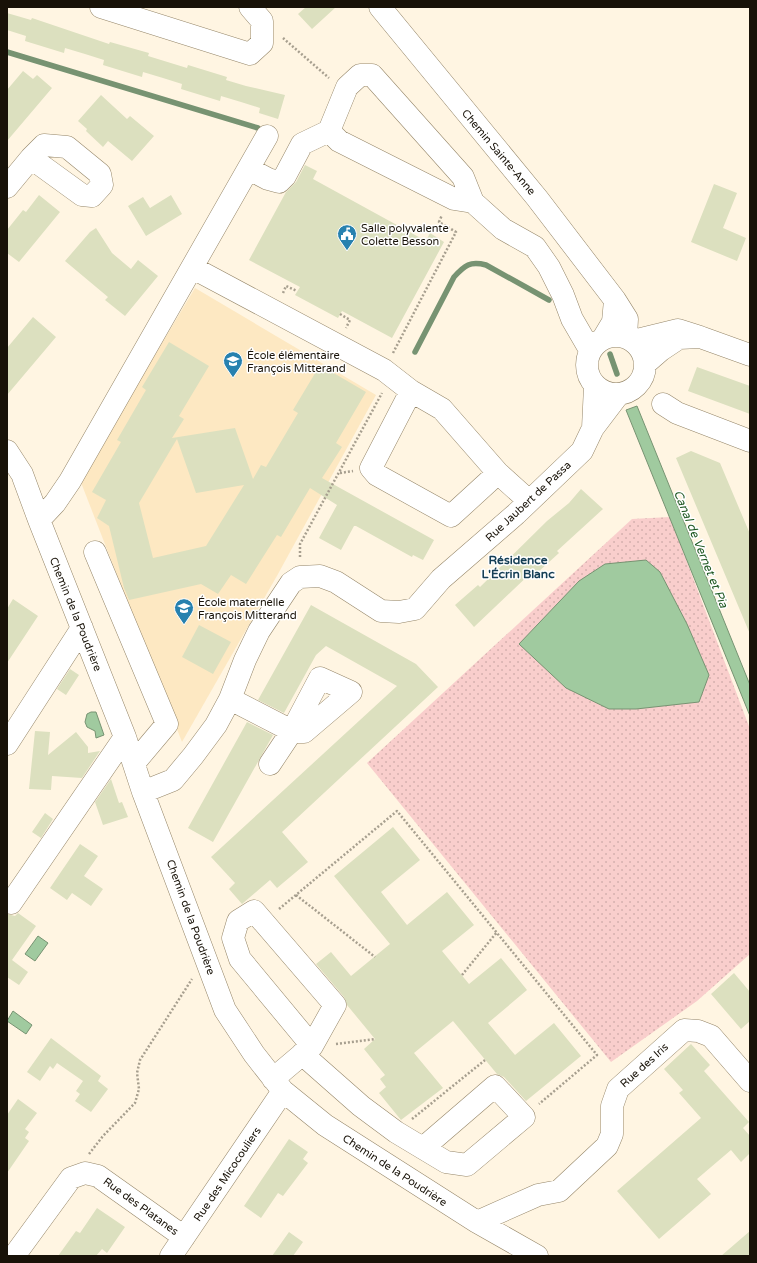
<svg xmlns="http://www.w3.org/2000/svg" width="757" height="1263" font-family="'Varela Round',sans-serif">
  <style>
    .built { fill: #fde8c2 }
    .grass { fill: url(#grass-dots) }
    .water { fill: #a0ca9f; stroke: #779372 }
    .lines { fill: none; stroke-linecap: round; stroke-linejoin: round }
    .stream { stroke: #779372; stroke-width: 5.5 }
    .building { fill: #dce0bf; fill-rule: evenodd }
    .minor-casing { stroke: #958669; stroke-width: 23 }
    .path { stroke: #a79f8f; stroke-width: 2.5; stroke-dasharray: 2 2; stroke-linecap: butt }
    .minor { stroke: #fff; stroke-width: 22 }
    .labels { text-anchor: middle; stroke-width: 3; stroke-linejoin: round; paint-order: stroke }
    .street-label { font-size: 11px; fill: #181208; stroke: #fff }
    .poi-label { font-size: 11px; fill: #181208; stroke: #fff; text-anchor: start }
    .water-label { font-size: 12px; font-style: italic; fill: #1d5720; stroke: #fff }
    .neighbourhood-label { font-size: 12px; font-weight: bold; fill: #153e55; stroke: #fff }
  </style>
  <defs>
    <pattern id="grass-dots" width="8" height="8" patternUnits="userSpaceOnUse"><rect width="8" height="8" fill="#f9cecc"/><path d="M2 2h.1M6 6h.1" fill="none" stroke="#d5b0ae" stroke-width="1.8" stroke-linecap="round"/></pattern>
  </defs>
  <rect width="100%" height="100%" fill="#fff5e2"/>
  <!-- built -->
  <path class="built" d="M195,288L376,395L278,574L182,742L80,480Z"/>
  <!-- grass -->
  <path class="grass" d="M670,517L750,729V954L697,1001L611,1062L367,763L632,519Z"/>
  <!-- water -->
  <path class="water" d="M637,406L750,685V716L626,410Z
    M646,560L660,572L687,624L709,675L699,702L636,709H609L566,688L519,644L579,581L605,564Z
    M91,712H96L104,735L96,738L95,731L87,727L85,722L87,714Z
    M38,936L48,943L35,961L25,954Z
    M13,1011L32,1025L26,1034L7,1021Z"/>
  <g class="lines">
    <!-- stream -->
    <path class="stream" d="M7,52L258,128
      M415,352L454,277C465,265 470,261 486,265L549,300
      M610,354L617,374"/>
  </g>
  <!-- building -->
  <path class="building" d="M306,7H336L312,29L298,14Z
    M7,13L31,20L32,18L109,44L110,42L149,53L148,56L187,68L188,65L227,77L226,80L246,86L285,95L278,119L259,113L260,108L241,102L221,96L220,101L181,89L182,84L163,78L143,72L142,77L103,65L104,60L85,54L65,48L64,53L25,41L26,36L7,30Z
    M23,71L33,79L37,75L52,88L7,141V90Z
    M101,95L127,119L130,116L154,136L132,161L108,141L103,147L86,131L87,129L78,121Z
    M305,165L317,171L313,179L426,241L430,233L444,242L392,338L342,311L338,318L295,295L300,287L249,260L286,192L296,182Z
    M714,184L737,193L723,228L746,238L737,261L691,242Z
    M39,195L60,212L19,262L7,253V230L23,210L26,212Z
    M171,195L182,214L146,236L128,206L143,197L150,208Z
    M96,228L112,253L131,269L138,260L158,276L125,316L105,300L108,297L65,261L90,232Z
    M33,317L56,337L7,395V348Z
    M169,342L209,366L179,416L184,419L172,438L235,428L253,479L261,465L266,467L298,413L293,410L320,365L366,392L336,443L342,447L322,478L434,540L423,560L413,555L412,557L356,526H354L341,550L319,538L337,505L310,488L281,537L277,535L246,584L231,575L218,594L201,584L129,600L124,588L109,526L97,518L106,500L92,492L121,442L117,440L146,390L142,387ZM177,439L196,493L244,485L206,546L153,558L139,503Z
    M697,367L750,386V414L688,391Z
    M691,451L720,463L750,534V634L676,458Z
    M581,489L603,509L557,551L559,553L537,573L534,570L474,627L455,605L478,585L480,587L547,521L569,503Z
    M13,599L38,616L7,663V609Z
    M311,605L416,664L438,687L282,832L308,862L277,888L270,880L242,904L229,889L235,883L211,857L397,686L326,646L316,655L284,713L258,700Z
    M199,625L231,642L213,674L182,657Z
    M70,669L79,675L66,695L57,689Z
    M247,722L273,735L213,842L188,828Z
    M35,731L50,732L48,755L76,732L88,747V753L100,751L82,778L52,776L51,790L29,789Z
    M111,779L119,803L122,802L128,817L103,825L95,802Z
    M45,813L53,819L41,838L32,832Z
    M393,827L420,860L381,892L407,925L447,892L474,925L442,951L469,984L501,958L527,990L488,1023L515,1055L554,1023L581,1056L526,1101L504,1077L497,1074L453,1021L414,1053L443,1088L401,1120L379,1093L386,1087L380,1079L385,1075L364,1049L375,1039L347,1005L344,997L316,964L331,952L351,976L390,944L334,876Z
    M80,844L98,856L84,876L103,889L91,906L72,893L67,900L50,888Z
    M18,913L36,926L12,960L28,972L19,985L7,977V914L15,916Z
    M734,973L750,992V1021L741,1029L711,994Z
    M51,1038L101,1076L98,1081L108,1089L91,1112L75,1101L80,1094L76,1091L83,1081L57,1063L53,1069L50,1066L40,1081L27,1072Z
    M691,1044L710,1065L704,1071L749,1122L743,1128L750,1136V1153L741,1162L731,1150L697,1179L711,1194L659,1239L617,1191L701,1118L679,1093L683,1090L664,1069Z
    M18,1099L37,1113L25,1129L29,1132L25,1138L29,1141L7,1173V1115Z
    M289,1139L308,1152L303,1159L308,1163L283,1196L278,1193L261,1218L244,1206Z
    M97,1208L125,1227L107,1253L102,1249L96,1256H58L76,1231L80,1233Z
    M750,1231V1256H721Z
    M289,1232L303,1242L293,1256H272Z"/>
  <g class="lines">
    <defs>
      <path id="minor" d="M101,7L250,54L262,43V21L250,7
        M380,7L537,198L615,300
        M249,169L268,179L279,182L285,176L302,144L329,131L339,141L454,199L473,202L463,177L372,75H360L347,87L329,131
        M7,187L31,158L44,145L67,147L100,174L102,185L92,196L82,195L31,158
        M473,202L503,229L535,247L549,267L563,295L572,319L590,350
        M193,268L384,370L411,391
        M587 365a29 29 0 1 1 58 0a29 29 0 1 1-58 0Z
        M604,337L613,322L615,300L627,319L626,337
        M700,337L750,355
        M633,341L678,330L700,337L679,338L661,350L646,363
        M595,386L593,428L618,395
        M663,404L677,413L750,441
        M7,451L22,474L39,520L125,737L143,792L225,1010L254,1054L283,1091L325,1125L477,1222L537,1256
        M498,473L451,516L377,475L371,468L411,391L442,409L498,473L529,501
        M39,520L55,503L70,481L267,136
        M95,552L167,724L135,762
        M320,678L351,692L304,732L292,731Z
        M230,699L292,731L270,764
        M7,744L82,628
        M143,792L173,780L193,756L216,725L230,699L245,660L259,631L291,583L300,577L320,576L336,582L381,611L399,612L415,609L441,579L516,514L582,451L593,428
        M11,903L125,737
        M302,1054L361,1106L396,1132L446,1162L467,1165L524,1117L495,1086L423,1148
        M273,1079L312,1046L335,1005L254,911L238,921L233,938L240,959L312,1046
        M477,1222L538,1195L559,1191L607,1146L612,1134V1106L618,1089L684,1030L698,1031L711,1036L750,1081
        M14,1256L71,1178L85,1173L98,1176L184,1237
        M171,1256L283,1091"/>
    </defs>
    <!-- minor casing -->
    <use href="#minor" class="minor-casing"/>
    <!-- path -->
    <path class="path" d="M283,38L329,78
      M283,293L286,286L297,291
      M340,314L350,320L346,328
      M393,353L456,232L439,222L442,215
      M340,473L353,471
      M300,557V544L382,393
      M296,895L375,957
      M279,909L397,811L597,1055L539,1104
      M462,975L497,932
      M336,1044L375,1039
      M412,1119L485,1060
      M89,1154L103,1136L135,1103L139,1089L137,1073L140,1060L192,979"/>
    <!-- minor -->
    <use href="#minor" class="minor"/>
  </g>
  <!-- icons -->
  <defs>
    <symbol id="civic-pin" viewBox="-11 -11 22 30"><path d="M0 17L-7.5 6A9.5 9.5 0 1 1 7.5 6Z" fill="#2781af" stroke="#fff"/><path d="M-.6-6.5H3V-4.5H.6V-3L4-1V1h2V6H-6V1h2V-1L-.6-3ZM-1.2 2.5V6h2.4V2.5Z" fill="#fff"/></symbol>
    <symbol id="school-pin" viewBox="-11 -11 22 30"><path d="M0 17L-7.5 6A9.5 9.5 0 1 1 7.5 6Z" fill="#2781af" stroke="#fff"/><path d="M0-5L7-2L0 1L-7-2ZM-4 1L0 2.5L4 1V4Q0 6-4 4Z" fill="#fff"/></symbol>
  </defs>
  <g fill-rule="evenodd">
    <use href="#civic-pin" x="336" y="223" width="22" height="30"/>
    <use href="#school-pin" x="222" y="350" width="22" height="30"/>
    <use href="#school-pin" x="173" y="597" width="22" height="30"/>
  </g>
  <g class="labels">
    <!-- street labels -->
    <g class="street-label">
      <text transform="translate(499 152) rotate(50)" y="4">Chemin Sainte-Anne</text>
      <text transform="translate(528 501) rotate(-43)" y="4">Rue Jaubert de Passa</text>
      <text transform="translate(76 614) rotate(68)" y="4">Chemin de la Poudrière</text>
      <text transform="translate(191 917) rotate(70)" y="4">Chemin de la Poudrière</text>
      <text transform="translate(644 1065) rotate(-42)" y="4">Rue des Iris</text>
      <text transform="translate(395 1170) rotate(33)" y="4">Chemin de la Poudrière</text>
      <text transform="translate(227 1174) rotate(-56)" y="4">Rue des Micocouliers</text>
      <text transform="translate(141 1206) rotate(36)" y="4">Rue des Platanes</text>
    </g>
    <!-- poi labels -->
    <g class="poi-label">
      <text x="361" y="232">Salle polyvalente<tspan x="361" dy="13">Colette Besson</tspan></text>
      <text x="247" y="359">École élémentaire<tspan x="247" dy="13">François Mitterand</tspan></text>
      <text x="198" y="606">École maternelle<tspan x="198" dy="13">François Mitterand</tspan></text>
    </g>
    <!-- water labels -->
    <g class="water-label">
      <text transform="translate(701 549) rotate(68)" y="4">Canal de Vernet et Pia</text>
    </g>
    <!-- neighbourhood labels -->
    <g class="neighbourhood-label">
      <text x="518" y="564">Résidence<tspan x="518" dy="14">L'Écrin Blanc</tspan></text>
    </g>
  </g>
  <!-- border -->
  <rect width="757" height="1263" fill="none" stroke="#181208" stroke-width="16"/>
</svg>
